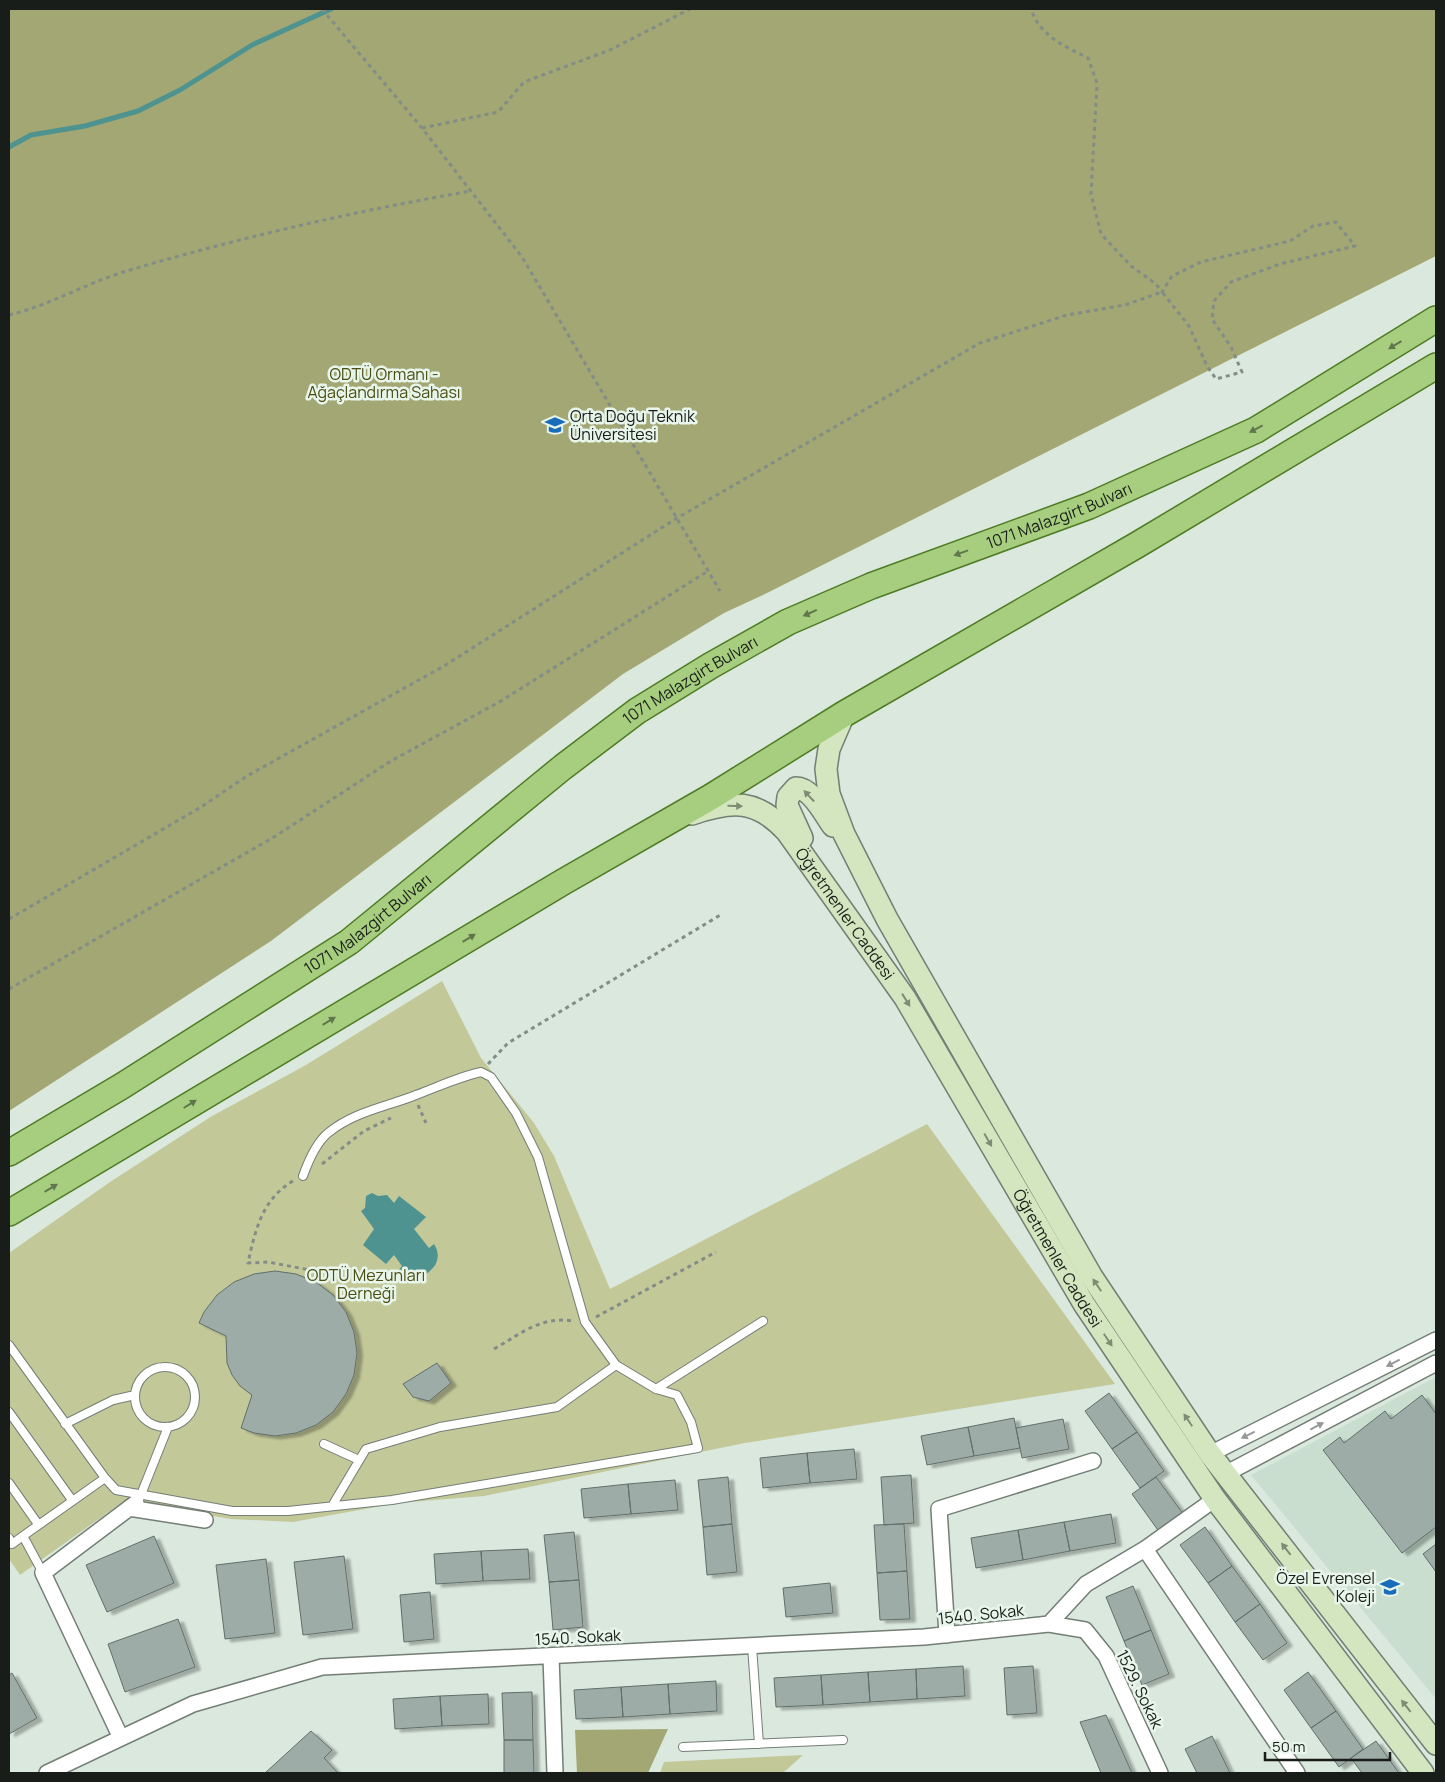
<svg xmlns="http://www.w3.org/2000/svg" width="1445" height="1782" font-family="Manrope,sans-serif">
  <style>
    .built { fill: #cadecf }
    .green { fill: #c3c899 }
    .forest { fill: #a2a774 }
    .water { fill: #4f9390 }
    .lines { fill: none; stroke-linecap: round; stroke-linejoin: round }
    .stream { stroke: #4f9390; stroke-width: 5 }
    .building { fill: #9daca7; stroke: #606f6a; filter: url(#shadow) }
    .service-casing { stroke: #737e75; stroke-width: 10 }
    .minor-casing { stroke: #737e75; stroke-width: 18 }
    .secondary-casing { stroke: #737e75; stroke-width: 24 }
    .primary-casing { stroke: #4f7b24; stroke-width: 28 }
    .path { stroke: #838d85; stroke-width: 3; stroke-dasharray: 4 4; stroke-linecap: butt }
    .service { stroke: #fff; stroke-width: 8 }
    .minor { stroke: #fff; stroke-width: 15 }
    .secondary { stroke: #d3e6bf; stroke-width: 21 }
    .primary { stroke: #a7ce7f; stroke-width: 25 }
    .oneway { fill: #60764c }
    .oneway2 { fill: #7f8c74 }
    .oneway3 { fill: #979998 }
    .labels { text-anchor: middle; stroke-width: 5; stroke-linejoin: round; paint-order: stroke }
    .park-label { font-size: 16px; fill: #4a4d12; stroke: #e8f5eb }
    .poi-label { font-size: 16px; fill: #181d19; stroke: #e8f5eb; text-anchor: start }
    .street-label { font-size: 16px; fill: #181d19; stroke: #e8f5eb }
  </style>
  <defs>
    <filter id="shadow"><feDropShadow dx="5.5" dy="3" stdDeviation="1" flood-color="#0004"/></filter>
  </defs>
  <rect width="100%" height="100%" fill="#dae8dd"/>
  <!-- built -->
  <path class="built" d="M1436,1377V1699L1251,1475Z"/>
  <!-- green -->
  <path class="green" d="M442,981L481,1058L534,1123L554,1156L610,1289L927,1124L1115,1384L745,1443L484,1496L398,1503L293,1522L231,1519L124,1501L20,1575L9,1559V1253L110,1182L212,1116L306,1065Z
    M803,1755L783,1773H660L664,1762Z"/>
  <!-- forest -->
  <path class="forest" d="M9,9H1436V256L767,593L724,613L623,674L271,941L9,1111Z
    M668,1729L648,1773H577L575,1730Z"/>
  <!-- water -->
  <path class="water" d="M372,1193L378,1196L387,1195L394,1203L399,1196L426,1217L414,1229L429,1248L434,1244C448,1265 420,1287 397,1272L402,1266L394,1255L386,1264L363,1245L374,1229L361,1211L365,1208L366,1196Z"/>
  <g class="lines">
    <!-- stream -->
    <path class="stream" d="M9,147L31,135L85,126L138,111L180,90L252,45L331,9"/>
  </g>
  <!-- building -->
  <path class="building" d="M275,1271L296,1274L316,1282L333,1295L346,1312L354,1332L357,1353L354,1375L346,1394L333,1412L316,1425L296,1433L275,1436L254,1433L241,1428L252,1395L240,1386L232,1375L227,1363L226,1336L199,1323L204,1312L217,1295L234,1282L254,1274Z
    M437,1363L451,1383L429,1401L413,1397L403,1384Z
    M1109,1393L1137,1432L1112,1449L1085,1411Z
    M1422,1395L1436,1414V1527L1402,1553L1323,1450L1340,1437L1344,1443L1385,1411L1391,1419Z
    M1014,1418L1020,1448L974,1456L968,1427Z
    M1063,1419L1069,1449L1022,1458L1016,1428Z
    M968,1427L974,1456L927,1465L921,1436Z
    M1137,1432L1164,1471L1140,1488L1112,1449Z
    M854,1449L857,1479L810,1483L807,1453Z
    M807,1453L810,1483L763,1488L760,1458Z
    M911,1475L914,1523L884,1525L881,1477Z
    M728,1477L732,1524L703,1527L698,1480Z
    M1156,1477L1184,1515L1160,1533L1132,1494Z
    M675,1480L678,1510L631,1514L628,1484Z
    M628,1484L631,1514L584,1518L581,1489Z
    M1111,1514L1116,1543L1070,1551L1064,1522Z
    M1064,1522L1070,1551L1023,1560L1018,1530Z
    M732,1524L737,1572L707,1575L703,1527Z
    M904,1524L907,1571L877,1573L874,1525Z
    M1205,1527L1232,1566L1208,1583L1180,1545Z
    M1018,1530L1023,1560L976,1568L971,1538Z
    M574,1532L579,1580L549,1582L544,1535Z
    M154,1536L174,1583L107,1612L86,1565Z
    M1436,1544V1572L1423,1554Z
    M528,1549L530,1579L483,1581L481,1551Z
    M481,1551L483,1581L436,1584L434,1554Z
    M344,1556L353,1629L303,1635L294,1562Z
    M266,1559L275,1633L225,1639L216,1565Z
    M1232,1566L1260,1604L1235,1622L1208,1583Z
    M907,1571L910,1619L880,1620L877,1573Z
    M579,1580L583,1627L553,1630L549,1582Z
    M830,1583L833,1613L786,1617L783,1588Z
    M1133,1586L1151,1630L1124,1641L1106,1597Z
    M430,1592L434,1639L404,1642L400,1595Z
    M1260,1604L1287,1643L1263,1660L1235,1622Z
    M178,1619L195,1667L125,1692L108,1644Z
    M1151,1630L1169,1674L1142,1685L1124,1641Z
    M963,1666L965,1696L917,1699L916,1669Z
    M1033,1666L1037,1713L1007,1715L1004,1668Z
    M916,1669L917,1699L870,1702L868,1672Z
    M868,1672L870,1702L823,1705L821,1675Z
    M1308,1672L1336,1711L1311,1728L1284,1690Z
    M12,1673L37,1718L9,1734V1675Z
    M821,1675L823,1705L776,1707L774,1678Z
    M716,1681L717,1711L670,1714L668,1684Z
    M668,1684L670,1714L623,1717L621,1687Z
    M621,1687L623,1717L576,1719L574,1690Z
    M532,1692L533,1740H504L502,1693Z
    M488,1694L489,1724L442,1726L440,1696Z
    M440,1696L442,1726L395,1729L393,1699Z
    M1336,1711L1363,1749L1339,1767L1311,1728Z
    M1106,1715L1132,1773H1101L1080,1722Z
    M311,1731L332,1750L324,1758L338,1773H265Z
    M1212,1736L1230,1773H1197L1185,1749Z
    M504,1740H533L534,1773H504Z
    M1376,1741L1399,1773H1362L1351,1758Z"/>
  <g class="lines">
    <defs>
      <path id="service" d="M9,1345L105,1478L116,1490L232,1511H288L392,1500L698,1448L691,1422L677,1395L656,1389L616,1365L585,1322L538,1157L516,1113L491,1077L481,1072C458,1077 438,1087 416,1095C386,1107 353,1112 328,1133C317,1142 308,1162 303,1176
        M135 1397a30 30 0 1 1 60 0a30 30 0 1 1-60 0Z
        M656,1389L763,1321
        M9,1412L72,1500
        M65,1424L113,1400L135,1395
        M324,1444L359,1460
        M9,1483L38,1524
        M140,1497L168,1427
        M332,1506L366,1449L440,1427L557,1407L616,1365
        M9,1538L12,1544L23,1536
        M43,1573L23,1536L105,1478
        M752,1646L759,1744
        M683,1747L843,1740"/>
      <path id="minor" d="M1210,1454L1436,1340
        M1227,1473L1436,1363
        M129,1508L205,1520
        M1145,1549L1297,1773
        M1049,1624L1086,1584L1145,1549L1215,1499
        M947,1635L939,1509L1093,1461
        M551,1656L555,1773
        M121,1738L43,1573L136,1503
        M47,1773L193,1704L322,1667L924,1637L1049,1624L1085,1630L1106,1656L1160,1773"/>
      <g id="secondary">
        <path d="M844,714L829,749L826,769L829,794L844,834L887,919L1092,1277L1210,1454L1436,1744"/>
        <path id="s1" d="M692,814C733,800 757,799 787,832L905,998L1084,1304L1215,1499L1423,1773"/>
        <path d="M802,838L787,805L788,797L796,788C812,788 824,814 833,826"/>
      </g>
      <g id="primary">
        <path id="s2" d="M9,1153L122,1086L349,942L563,767L637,711L710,666L788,622L871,586L1089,506L1256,430L1436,319"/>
        <path d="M9,1213L563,882L711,797L844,714L1137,545L1436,366"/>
      </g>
    </defs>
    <!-- service casing -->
    <use href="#service" class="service-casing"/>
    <!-- minor casing -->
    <use href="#minor" class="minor-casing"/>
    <!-- secondary casing -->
    <use href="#secondary" class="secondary-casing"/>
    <!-- primary casing -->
    <use href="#primary" class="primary-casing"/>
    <!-- path -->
    <path class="path" d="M322,9L422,128L522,257L720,591
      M422,128L498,112L524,82L610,50L690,9
      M9,315C51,305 88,282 130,270C242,237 356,211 471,191
      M9,919L201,807L247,776L444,666L677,518L980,343L1067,315L1125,305L1162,292L1189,326L1207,366L1216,379L1242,372L1231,347L1212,319L1214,301L1231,282L1280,264L1355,246L1336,222L1313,226L1290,241L1201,262L1172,276L1162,292L1156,284L1131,266L1101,234L1091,194L1097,83L1088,58C1064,46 1040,36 1031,9
      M9,989L274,837L391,761L501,701L708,571
      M488,1064L508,1043L722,914
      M418,1105L426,1123
      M322,1164L364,1131L391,1118
      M293,1181C262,1199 255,1231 248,1263L268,1262L315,1271
      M596,1317L716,1252
      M494,1349C522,1333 541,1316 573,1321"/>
    <!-- service -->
    <use href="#service" class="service"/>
    <!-- minor -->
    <use href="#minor" class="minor"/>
    <!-- secondary -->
    <use href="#secondary" class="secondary"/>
    <!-- primary -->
    <use href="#primary" class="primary"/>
  </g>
  <!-- one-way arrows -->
  <defs><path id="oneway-solid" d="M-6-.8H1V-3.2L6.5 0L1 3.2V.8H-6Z" transform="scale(1.25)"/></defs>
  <g class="oneway">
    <use href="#oneway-solid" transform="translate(1395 345) rotate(149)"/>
    <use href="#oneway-solid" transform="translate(1256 429) rotate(152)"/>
    <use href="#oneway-solid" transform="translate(961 553) rotate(160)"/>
    <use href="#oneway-solid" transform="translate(810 613) rotate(156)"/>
    <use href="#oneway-solid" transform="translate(469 938) rotate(-31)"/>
    <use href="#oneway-solid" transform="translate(329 1021) rotate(-31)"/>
    <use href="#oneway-solid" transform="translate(190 1104) rotate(-32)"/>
    <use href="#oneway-solid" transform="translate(51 1188) rotate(-31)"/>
  </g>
  <g class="oneway2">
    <use href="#oneway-solid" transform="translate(809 796) rotate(-133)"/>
    <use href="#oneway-solid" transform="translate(735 806) rotate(1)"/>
    <use href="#oneway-solid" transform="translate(906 1000) rotate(58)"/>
    <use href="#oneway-solid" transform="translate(988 1140) rotate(60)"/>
    <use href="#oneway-solid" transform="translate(1097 1285) rotate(-124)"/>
    <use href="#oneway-solid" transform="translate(1108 1340) rotate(56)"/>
    <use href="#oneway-solid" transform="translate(1188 1420) rotate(-124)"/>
    <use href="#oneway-solid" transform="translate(1286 1549) rotate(-128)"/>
    <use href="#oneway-solid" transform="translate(1406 1706) rotate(-128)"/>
  </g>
  <g class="oneway3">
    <use href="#oneway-solid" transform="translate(1393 1363) rotate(153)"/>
    <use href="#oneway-solid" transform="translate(1317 1426) rotate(-28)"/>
    <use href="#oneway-solid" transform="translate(1248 1435) rotate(154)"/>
  </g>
  <!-- icons -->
  <defs>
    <symbol id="university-bare" viewBox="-9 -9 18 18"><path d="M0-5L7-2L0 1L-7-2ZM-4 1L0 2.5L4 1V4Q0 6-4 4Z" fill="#196cba" stroke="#e8f5eb" stroke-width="2.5" paint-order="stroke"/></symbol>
    <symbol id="school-bare" viewBox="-9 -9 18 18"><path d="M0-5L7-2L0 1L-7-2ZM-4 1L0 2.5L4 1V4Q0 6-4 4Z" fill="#196cba" stroke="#e8f5eb" stroke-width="2.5" paint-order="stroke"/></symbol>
  </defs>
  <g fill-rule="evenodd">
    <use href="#university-bare" x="541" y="411" width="28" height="28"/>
    <use href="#school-bare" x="1376" y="1573" width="28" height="28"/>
  </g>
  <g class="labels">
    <!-- park labels -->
    <g class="park-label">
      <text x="384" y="380">ODTÜ Ormanı -<tspan x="384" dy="18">Ağaçlandırma Sahası</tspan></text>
      <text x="366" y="1281">ODTÜ Mezunları<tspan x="366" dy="18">Derneği</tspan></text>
    </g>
    <!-- poi labels -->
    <g class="poi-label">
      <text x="570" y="422">Orta Doğu Teknik<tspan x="570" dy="18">Üniversitesi</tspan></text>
      <text x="1375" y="1584" text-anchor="end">Özel Evrensel<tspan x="1375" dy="18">Koleji</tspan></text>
    </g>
    <!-- street labels -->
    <g class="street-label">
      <text dy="6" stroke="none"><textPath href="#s2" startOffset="1236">1071 Malazgirt Bulvarı</textPath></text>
      <text dy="6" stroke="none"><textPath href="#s2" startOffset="831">1071 Malazgirt Bulvarı</textPath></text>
      <text dy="6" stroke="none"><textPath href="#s1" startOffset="205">Öğretmenler Caddesi</textPath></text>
      <text dy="6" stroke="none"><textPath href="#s2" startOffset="426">1071 Malazgirt Bulvarı</textPath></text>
      <text dy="6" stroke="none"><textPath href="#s1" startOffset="610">Öğretmenler Caddesi</textPath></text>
      <text transform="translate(981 1614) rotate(-6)" y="6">1540. Sokak</text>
      <text transform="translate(578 1637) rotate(-3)" y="6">1540. Sokak</text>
      <text transform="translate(1140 1689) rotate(64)" y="6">1529. Sokak</text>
    </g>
  </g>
  <!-- border -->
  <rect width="1445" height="1782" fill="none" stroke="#181d19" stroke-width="20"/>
  <!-- scale -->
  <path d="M1265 1752v8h125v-8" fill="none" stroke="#181d19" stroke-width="2.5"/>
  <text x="1272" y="1752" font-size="15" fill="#181d19" stroke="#e8f5eb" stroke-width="4" paint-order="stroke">50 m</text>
</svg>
